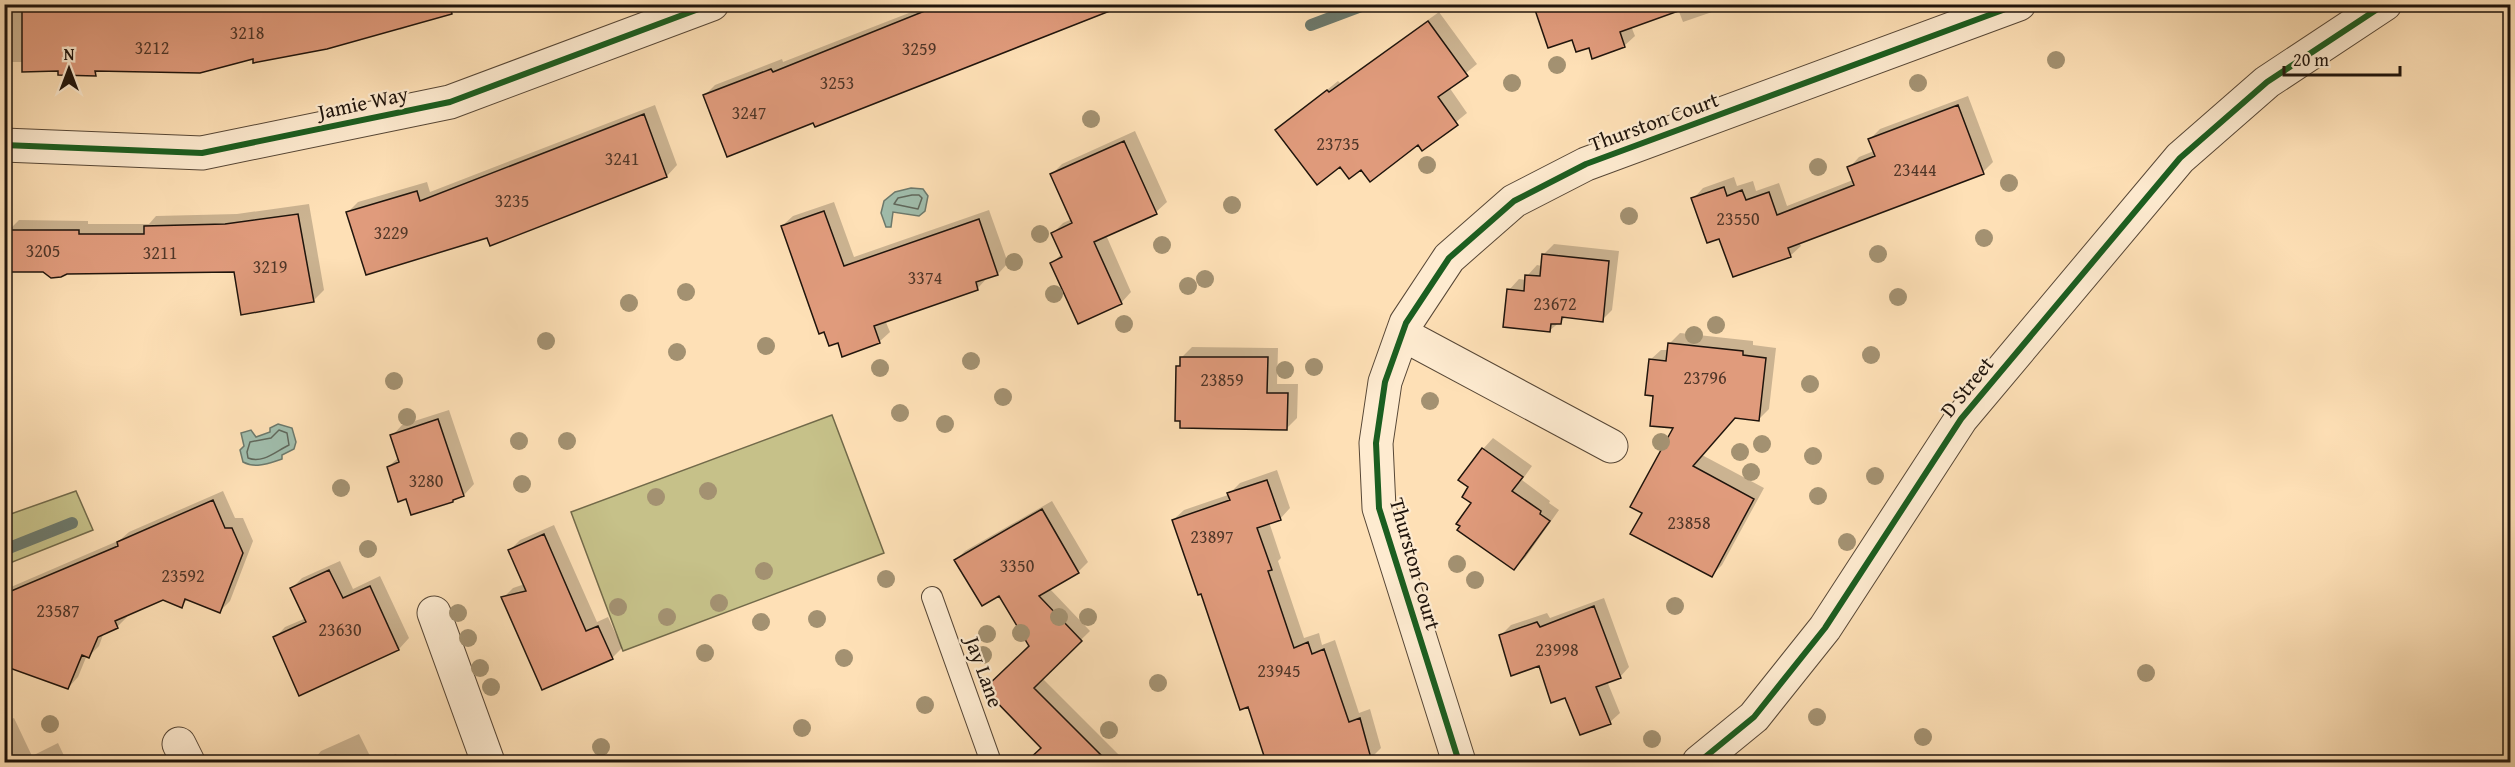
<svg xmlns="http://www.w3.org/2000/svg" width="2515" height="767" font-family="'Gentium Book Plus',serif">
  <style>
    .garden { fill: #c6c189; stroke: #726a4a; stroke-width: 1.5 }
    .water { fill: #a0bdac; stroke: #6c796c; stroke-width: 1.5 }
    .shadow { fill: #0003 }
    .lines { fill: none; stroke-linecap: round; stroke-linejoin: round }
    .shore { stroke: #60685c; stroke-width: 1.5 }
    .stream { stroke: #6c796c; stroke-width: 12 }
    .building { fill: #e09b7c; stroke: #1f140c; stroke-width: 1.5 }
    .lane-casing { stroke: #574736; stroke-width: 22 }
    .street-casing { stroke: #574736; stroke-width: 35 }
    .lane { stroke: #feebd0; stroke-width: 20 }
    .street { stroke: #feebd0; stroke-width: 33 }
    .cycleway-casing { stroke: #feebd0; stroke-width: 10 }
    .cycleway { stroke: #1b5e20; stroke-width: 6 }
    .tree { fill: #a39171 }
    .labels { text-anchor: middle; stroke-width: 4.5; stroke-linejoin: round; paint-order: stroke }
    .number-label { font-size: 18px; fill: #4f3628 }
    .street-label { font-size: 21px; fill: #1f140c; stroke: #feebd0 }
  </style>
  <rect width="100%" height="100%" fill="#fee0b6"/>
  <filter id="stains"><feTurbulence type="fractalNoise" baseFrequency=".00333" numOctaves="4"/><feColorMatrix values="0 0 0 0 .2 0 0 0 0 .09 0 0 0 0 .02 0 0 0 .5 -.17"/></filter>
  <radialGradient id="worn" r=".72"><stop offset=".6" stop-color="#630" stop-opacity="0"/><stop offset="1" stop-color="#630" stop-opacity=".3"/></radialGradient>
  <!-- garden -->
  <path class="garden" d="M832,415L884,553L623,651L571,512Z
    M76,491L93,530L5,565V516Z"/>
  <!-- water -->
  <path class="water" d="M911,188L923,189L928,196L925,211L919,216L893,212L891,227H886L881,213L884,201L895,192Z
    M278,424L292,428L296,442L294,449L282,455V459C269,463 256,469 243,462L240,450L244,446L241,433L251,430L256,437L270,432V428Z"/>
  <!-- shadow -->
  <path class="shadow" d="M4,4H466L400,30L399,27L254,57L99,70L95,74L23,62H4Z
    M932,4H1129L816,125L814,121L705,95L715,85L782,59L783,62Z
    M1534,4H1720L1712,12L1683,22L1678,9L1631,26L1635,36L1624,46H1590L1573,38Z
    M1439,12L1477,64L1449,87L1467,113L1423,149L1418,143L1361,168L1340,165L1277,131L1338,81L1340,83Z
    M1968,96L1993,162L1983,172L1799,242L1801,246L1790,256L1720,237L1693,199L1703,188L1734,177L1737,186L1753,181L1756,191L1779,183L1787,206L1853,180L1849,168L1859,157L1874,151L1870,139L1880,129Z
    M655,105L677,165L667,176L490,244L488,236L348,212L358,202L427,182L430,192Z
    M1135,131L1167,202L1156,212L1106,235L1131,292L1121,303L1052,264L1062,253L1053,233L1063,223L1072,219L1052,174L1062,164Z
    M834,202L854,257L989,210L1008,263L998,274L988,277L978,288L885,320L890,332L879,342L838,341L782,226L793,216Z
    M309,204L324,290L313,301L235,271L9,230L19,220L88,221V224H149L156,216L237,214Z
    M1554,244L1619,251L1612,310L1602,320L1567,316L1549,331L1509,290L1519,279L1526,280L1527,276L1537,265L1542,266L1544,254Z
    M1680,333L1753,341V345L1776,348L1769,409L1759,419L1736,417L1702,455L1764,488L1722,565L1712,575L1644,512L1675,427L1655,395L1650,360L1661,350H1669L1670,343Z
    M1192,347L1278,348L1277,384H1298L1297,418L1287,428L1181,420L1177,367L1182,362V357Z
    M449,410L474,484L464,495L453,501L407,497L388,467L399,457L392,436L402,425Z
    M1493,438L1532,466L1522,480L1550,501L1549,503L1559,510L1525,558L1514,568L1473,503L1470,487L1483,449Z
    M1277,470L1290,508L1280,519L1269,522L1281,558L1278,561L1304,638L1319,633L1322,645L1335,640L1359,713L1370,709L1381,748L1371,758L1359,762H1268L1249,706L1173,520L1184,510L1228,495L1240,483Z
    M223,491L235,518H243L253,541L230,601L220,611L188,599L181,606L163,598L126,614L127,617L117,627L104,632L99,646L89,656L87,655L78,677L68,688L4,656V590L120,540L129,532Z
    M1052,501L1088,562L1078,572L1050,589L1090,631L1042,678L1126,762H1037L1033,758L1043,748L986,689L1031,646L999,594L956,560L965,551Z
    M554,525L597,622L608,617L622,648L612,658L503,598L513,588L525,584L510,550L520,540Z
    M340,561L353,589L380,576L409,638L399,649L300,694L275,638L285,627L306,618L292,588L302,578Z
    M1604,598L1629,667L1620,677L1607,681L1620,713L1610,722L1566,696L1540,664L1501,635L1511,625L1547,613L1550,618Z
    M14,718L32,756L58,743L67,762H4V722Z
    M359,734L373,762H312L321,751Z
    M396,754L400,762H377Z"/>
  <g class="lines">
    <!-- shore -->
    <path class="shore" d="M912,195H919L922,198L918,209L894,204L898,198Z
      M279,430L287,433L289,445C276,451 263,464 248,458L247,452L250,442L271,438Z"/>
    <!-- stream -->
    <path class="stream" d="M1311,25L1367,4
      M4,550L72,523"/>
  </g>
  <!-- building -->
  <path class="building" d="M153,4H450L452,14L327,49L253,63V59L200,73L95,71L96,76L58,75V71L22,72V6H95V8Z
    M942,4H1120V7L815,127L813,123L727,157L703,95L771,69L773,72Z
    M1533,4H1684V9L1620,32L1625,47L1592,59L1589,48L1576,52L1572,40L1548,48Z
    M1428,21L1468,76L1438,97L1458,125L1422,151L1418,145L1370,182L1361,170L1349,179L1340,167L1317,185L1275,130L1327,90L1329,92Z
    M1958,105L1984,174L1788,248L1791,257L1733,277L1719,239L1707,243L1691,198L1724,187L1727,196L1742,190L1746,200L1769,192L1777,215L1854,185L1847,167L1875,156L1868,139Z
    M644,114L667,177L490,246L487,238L366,275L346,212L417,191L420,201Z
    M1124,141L1157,214L1094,242L1122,304L1078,324L1050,263L1062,257L1051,233L1072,223L1050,174Z
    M824,211L844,266L979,219L998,275L976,282L978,290L874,326L880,343L842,357L838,343L829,346L824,332L819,334L781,226Z
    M298,214L314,302L241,315L234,272L67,274L61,277L51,278L43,272H7V230H79V234H144V226L225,224Z
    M1542,254L1609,261L1603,322L1562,317L1561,324H1551L1550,332L1503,327L1507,289L1524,291L1525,275L1540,276Z
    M1668,343L1743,351V355L1766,358L1759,421L1735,418L1693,466L1754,499L1712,577L1630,534L1642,513L1630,507L1673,428L1650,426L1653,396L1645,395L1649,359L1666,361Z
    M1180,357H1268L1267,393H1288L1287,430L1180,428V421H1175L1176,366H1180Z
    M438,419L464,496L453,500V502L411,515L406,499L398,502L387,467L399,462L390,435Z
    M1482,448L1523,477L1512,491L1541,511L1540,514L1550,521L1514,570L1457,530L1460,526L1456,524L1471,503L1462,497L1468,487L1458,480Z
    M1267,480L1281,520L1257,528L1272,570L1268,571L1294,648L1308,642L1312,654L1324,649L1349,722L1360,718L1372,762H1266L1248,707L1240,710L1201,594L1198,595L1172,520L1230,500L1227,493Z
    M213,500L225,528H232L243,553L220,613L185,599L182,608L163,600L115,621L118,628L98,637L89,658L82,655L68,689L4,666V594L118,546L117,542Z
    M1042,509L1079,573L1039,596L1082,641L1034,688L1108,762H1026L1041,748L984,689L1029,646L999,596L982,606L954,560Z
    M544,534L586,631L598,626L613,659L542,690L501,597L526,591L508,550Z
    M329,570L343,598L370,586L399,650L299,696L273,637L306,622L290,588Z
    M1594,606L1621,678L1596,687L1611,724L1580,735L1565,698L1551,703L1539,666L1511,676L1499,635L1537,622L1540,627Z"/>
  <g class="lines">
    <defs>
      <path id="lane" d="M932,597L991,762"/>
      <path id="street" d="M4,145L202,153L450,102L712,4
        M1402,334L1611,446
        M434,613L488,762
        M179,744L188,762
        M1459,762L1379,508L1376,443L1385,382L1406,323L1449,258L1514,201L1586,164L2019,4
        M1699,762L1754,717L1825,628L1961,419L2180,158L2267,82L2385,4"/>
    </defs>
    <!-- lane casing -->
    <use href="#lane" class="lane-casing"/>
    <!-- street casing -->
    <use href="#street" class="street-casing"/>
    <!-- lane -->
    <use href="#lane" class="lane"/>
    <!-- street -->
    <use href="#street" class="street"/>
    <defs>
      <path id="cycleway" d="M4,145L202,153L450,102L712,4
        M1459,762L1379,508L1376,443L1385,382L1406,323L1449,258L1514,201L1586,164L2019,4
        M1699,762L1754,717L1825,628L1961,419L2180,158L2267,82L2385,4"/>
    </defs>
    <!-- cycleway casing -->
    <use href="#cycleway" class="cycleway-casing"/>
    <!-- cycleway -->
    <use href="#cycleway" class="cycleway"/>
  </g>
  <!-- trees -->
  <g class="tree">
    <circle cx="2056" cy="60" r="9"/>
    <circle cx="1557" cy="65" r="9"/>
    <circle cx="1512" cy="83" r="9"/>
    <circle cx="1918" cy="83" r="9"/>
    <circle cx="1091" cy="119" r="9"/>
    <circle cx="1427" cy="165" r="9"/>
    <circle cx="1818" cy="167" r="9"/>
    <circle cx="2009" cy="183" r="9"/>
    <circle cx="1232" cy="205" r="9"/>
    <circle cx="1629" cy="216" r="9"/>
    <circle cx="1040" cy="234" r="9"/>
    <circle cx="1984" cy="238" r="9"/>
    <circle cx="1162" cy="245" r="9"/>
    <circle cx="1878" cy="254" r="9"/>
    <circle cx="1014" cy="262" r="9"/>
    <circle cx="1205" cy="279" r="9"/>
    <circle cx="1188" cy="286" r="9"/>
    <circle cx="686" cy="292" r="9"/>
    <circle cx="1054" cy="294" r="9"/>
    <circle cx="1898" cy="297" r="9"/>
    <circle cx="629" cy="303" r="9"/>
    <circle cx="1124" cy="324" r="9"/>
    <circle cx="1716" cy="325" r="9"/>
    <circle cx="1694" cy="335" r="9"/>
    <circle cx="546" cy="341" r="9"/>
    <circle cx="766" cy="346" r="9"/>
    <circle cx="677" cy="352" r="9"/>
    <circle cx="1871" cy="355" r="9"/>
    <circle cx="971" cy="361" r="9"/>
    <circle cx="1314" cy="367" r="9"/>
    <circle cx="880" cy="368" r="9"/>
    <circle cx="1285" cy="370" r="9"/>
    <circle cx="394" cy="381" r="9"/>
    <circle cx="1810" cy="384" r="9"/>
    <circle cx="1003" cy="397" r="9"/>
    <circle cx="1430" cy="401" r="9"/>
    <circle cx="900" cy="413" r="9"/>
    <circle cx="407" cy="417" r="9"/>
    <circle cx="945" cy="424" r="9"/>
    <circle cx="519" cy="441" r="9"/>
    <circle cx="567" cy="441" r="9"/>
    <circle cx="1661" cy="442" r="9"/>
    <circle cx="1762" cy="444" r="9"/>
    <circle cx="1740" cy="452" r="9"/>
    <circle cx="1813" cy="456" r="9"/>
    <circle cx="1751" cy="472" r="9"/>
    <circle cx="1875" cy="476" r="9"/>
    <circle cx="522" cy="484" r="9"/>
    <circle cx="341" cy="488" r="9"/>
    <circle cx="708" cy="491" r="9"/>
    <circle cx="1818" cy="496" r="9"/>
    <circle cx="656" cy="497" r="9"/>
    <circle cx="1847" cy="542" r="9"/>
    <circle cx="368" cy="549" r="9"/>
    <circle cx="1457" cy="564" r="9"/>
    <circle cx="764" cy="571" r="9"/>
    <circle cx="886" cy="579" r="9"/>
    <circle cx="1475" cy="580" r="9"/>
    <circle cx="719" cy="603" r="9"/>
    <circle cx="1675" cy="606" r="9"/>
    <circle cx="618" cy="607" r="9"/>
    <circle cx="458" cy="613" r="9"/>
    <circle cx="667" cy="617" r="9"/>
    <circle cx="1059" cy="617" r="9"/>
    <circle cx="1088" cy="617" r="9"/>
    <circle cx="817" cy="619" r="9"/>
    <circle cx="761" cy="622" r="9"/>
    <circle cx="1021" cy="633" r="9"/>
    <circle cx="987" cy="634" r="9"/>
    <circle cx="468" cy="638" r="9"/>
    <circle cx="705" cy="653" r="9"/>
    <circle cx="983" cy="655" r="9"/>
    <circle cx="844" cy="658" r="9"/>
    <circle cx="480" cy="668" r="9"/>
    <circle cx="2146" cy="673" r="9"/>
    <circle cx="1158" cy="683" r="9"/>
    <circle cx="491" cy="687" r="9"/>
    <circle cx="925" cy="705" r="9"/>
    <circle cx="1817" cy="717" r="9"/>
    <circle cx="50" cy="724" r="9"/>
    <circle cx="802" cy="728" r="9"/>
    <circle cx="1109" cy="730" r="9"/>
    <circle cx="1923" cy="737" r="9"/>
    <circle cx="1652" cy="739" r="9"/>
    <circle cx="601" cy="747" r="9"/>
  </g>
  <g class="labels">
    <!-- number labels -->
    <g class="number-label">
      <text x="247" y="39">3218</text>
      <text x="152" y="54">3212</text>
      <text x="919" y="55">3259</text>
      <text x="837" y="89">3253</text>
      <text x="749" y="119">3247</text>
      <text x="1338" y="150">23735</text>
      <text x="622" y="165">3241</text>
      <text x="1915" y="176">23444</text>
      <text x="512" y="207">3235</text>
      <text x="1738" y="225">23550</text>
      <text x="391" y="239">3229</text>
      <text x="43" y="257">3205</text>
      <text x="160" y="259">3211</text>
      <text x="270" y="273">3219</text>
      <text x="925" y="284">3374</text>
      <text x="1555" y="310">23672</text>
      <text x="1705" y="384">23796</text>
      <text x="1222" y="386">23859</text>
      <text x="426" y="487">3280</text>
      <text x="1689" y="529">23858</text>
      <text x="1212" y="543">23897</text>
      <text x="1017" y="572">3350</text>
      <text x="183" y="582">23592</text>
      <text x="58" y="617">23587</text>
      <text x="340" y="636">23630</text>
      <text x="1557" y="656">23998</text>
      <text x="1279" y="677">23945</text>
    </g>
    <!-- street labels -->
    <g class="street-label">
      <text transform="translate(363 103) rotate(-12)" y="7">Jamie Way</text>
      <text transform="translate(1654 122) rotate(-20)" y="7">Thurston Court</text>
      <text transform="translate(1967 387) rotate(-51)" y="7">D Street</text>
      <text transform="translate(1415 564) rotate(74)" y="7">Thurston Court</text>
      <text transform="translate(984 672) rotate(70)" y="7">Jay Lane</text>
    </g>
  </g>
  <!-- margin -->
  <rect width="2515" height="767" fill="none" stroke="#fee0b6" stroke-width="24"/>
  <rect x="6" y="6" width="2503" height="755" fill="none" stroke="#1f140c" stroke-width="3"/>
  <rect x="12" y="12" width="2491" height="743" fill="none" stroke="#1f140c" stroke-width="1.5"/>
  <!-- north arrow -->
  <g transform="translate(69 69)" stroke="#feebd0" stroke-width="4.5" paint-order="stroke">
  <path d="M0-4.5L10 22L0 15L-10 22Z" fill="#1f140c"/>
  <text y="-9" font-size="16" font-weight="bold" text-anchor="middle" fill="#1f140c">N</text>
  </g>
  <!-- scale -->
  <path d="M2284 66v9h116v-9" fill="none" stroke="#1f140c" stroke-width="3"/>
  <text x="2293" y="66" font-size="18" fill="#1f140c" stroke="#feebd0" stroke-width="4.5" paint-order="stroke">20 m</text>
  <rect width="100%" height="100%" filter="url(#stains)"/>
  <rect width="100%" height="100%" fill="url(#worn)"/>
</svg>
